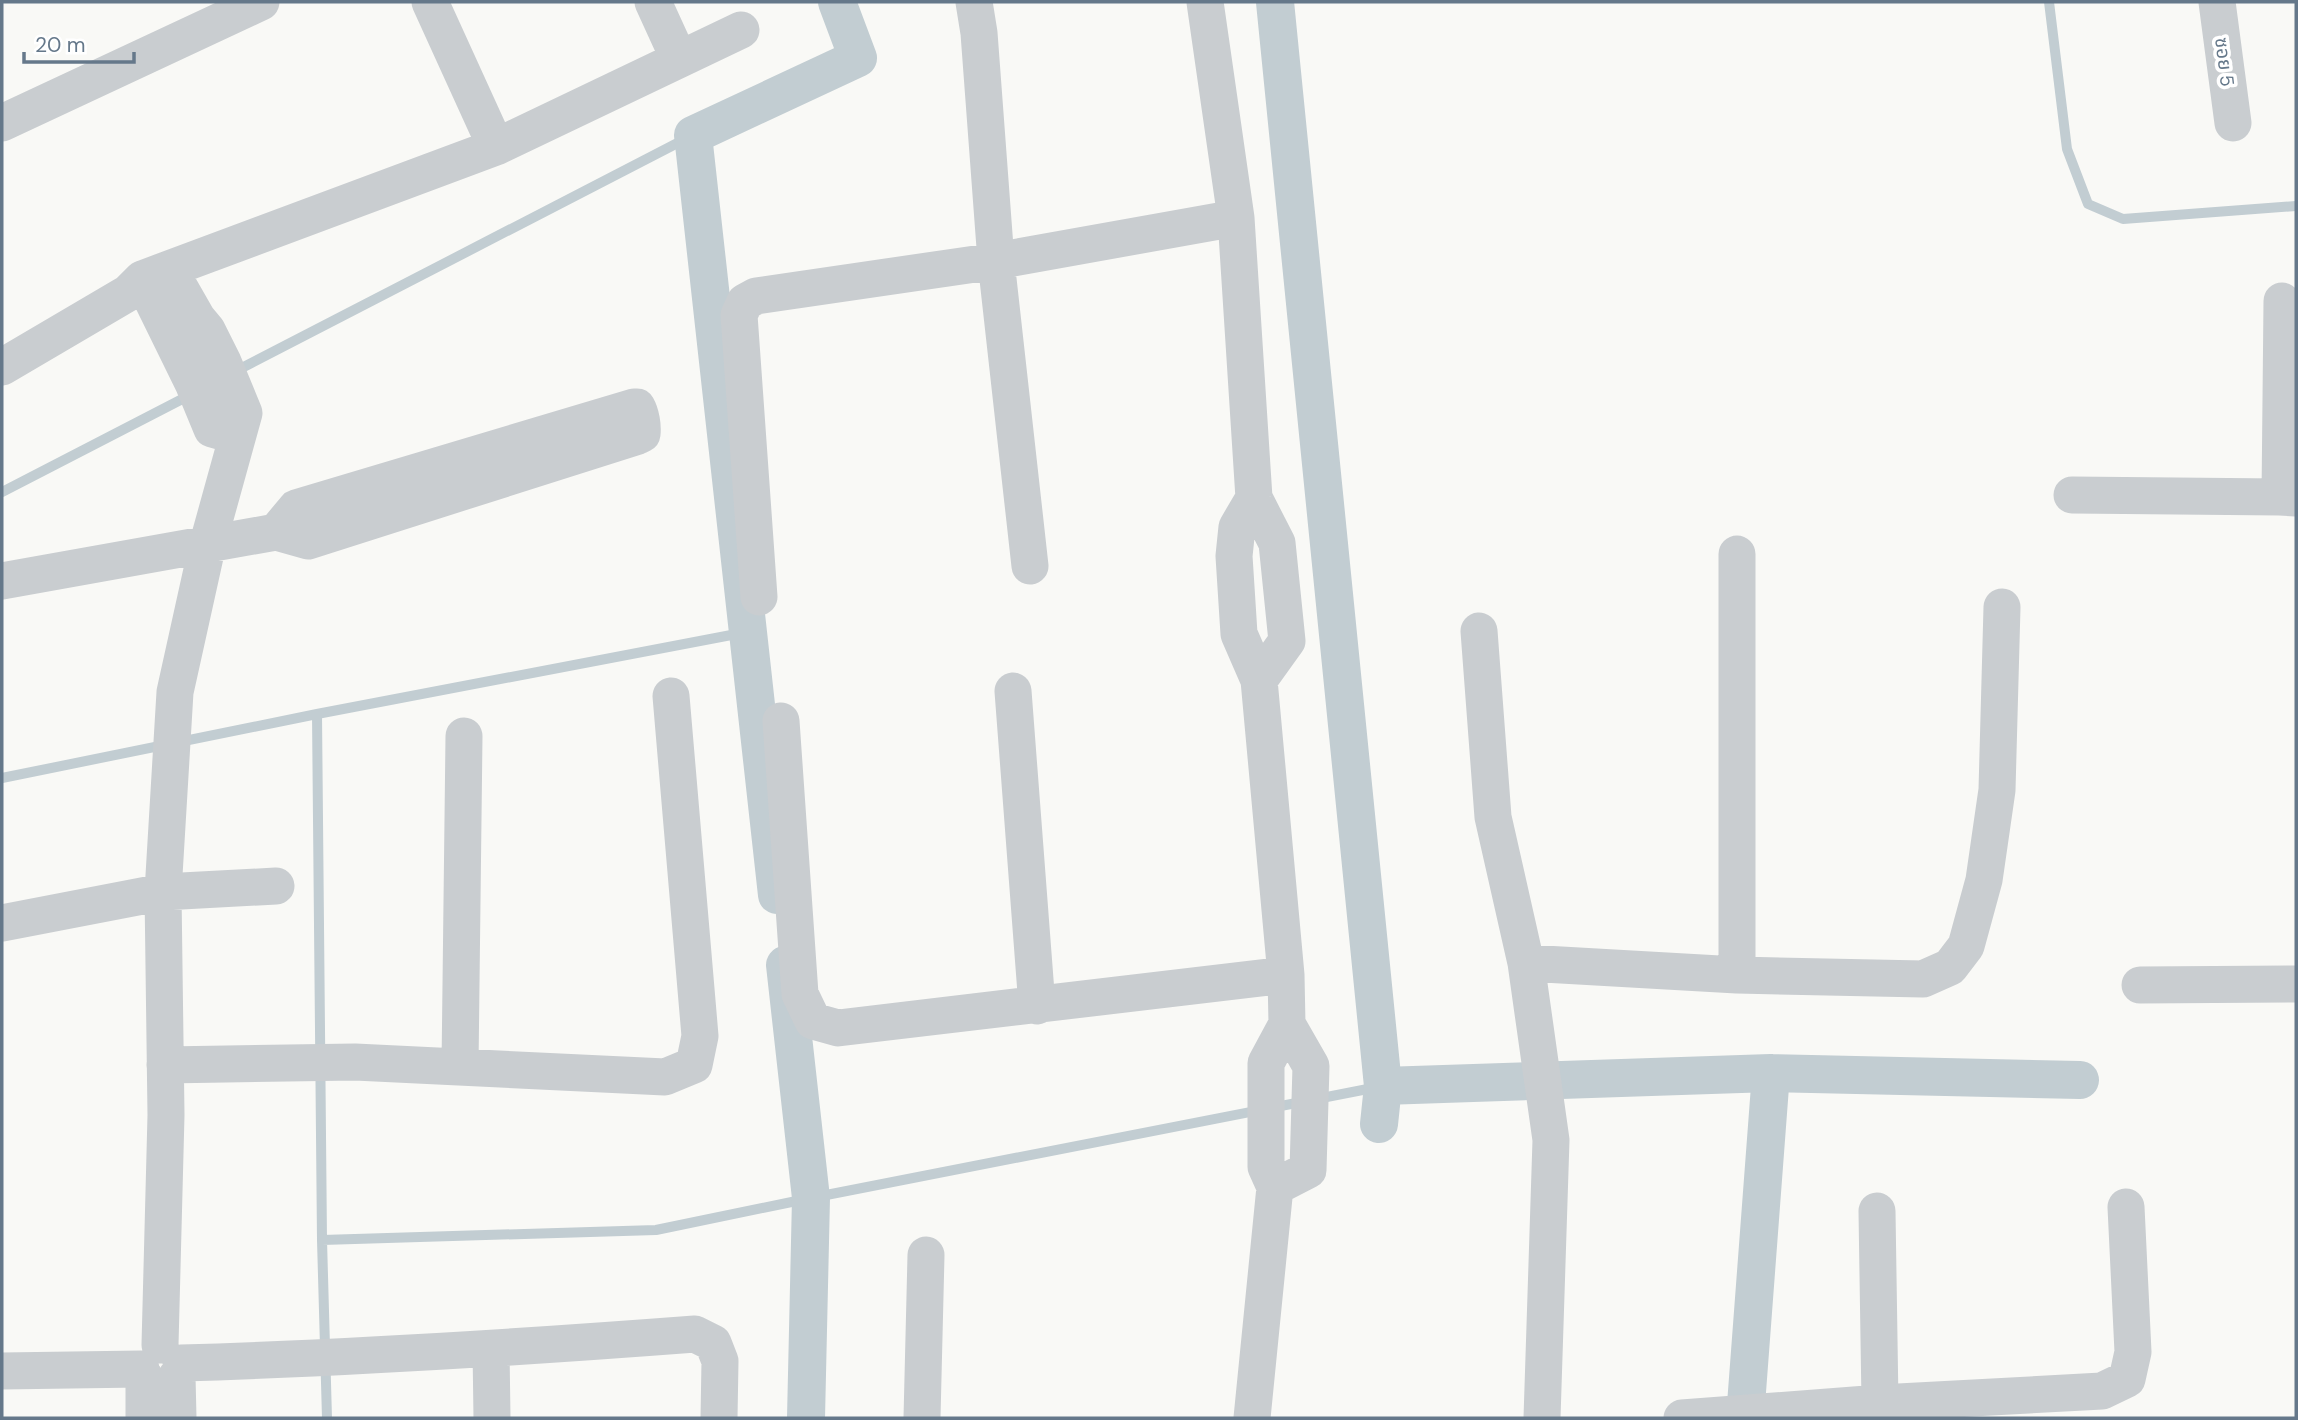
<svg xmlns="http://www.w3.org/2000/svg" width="2298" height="1420" font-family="'DM Sans','Noto Sans Thai',sans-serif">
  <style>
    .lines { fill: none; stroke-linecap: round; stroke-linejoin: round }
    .stream { stroke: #c2cdd2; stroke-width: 10 }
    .canal { stroke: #c2cdd2; stroke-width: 38 }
    .minor { stroke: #c9cdd0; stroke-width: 37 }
    .labels { text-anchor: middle; stroke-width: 7; stroke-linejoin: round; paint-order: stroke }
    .street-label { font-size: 19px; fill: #65788a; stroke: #fff }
  </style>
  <rect width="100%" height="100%" fill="#f9f9f6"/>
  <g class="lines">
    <!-- stream -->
    <path class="stream" d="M2049,2L2067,149L2088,204L2123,219L2296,206
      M234,372L693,135
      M2,492L192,394
      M317,714L322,1240L656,1230L811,1198L1383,1086
      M2,778L317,714L747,632
      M322,1240L327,1418"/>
    <!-- canal -->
    <path class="canal" d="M1275,2L1383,1086L1379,1124
      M777,895L693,135L858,58L837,2
      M785,965L811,1198L806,1418
      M1383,1086L1771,1073L2080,1080
      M1745,1418L1771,1073"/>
    <!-- minor -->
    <path class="minor" d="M430,2L496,147
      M653,2L679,59
      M974,2L979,33L996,261L1030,566
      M1205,2L1236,218L1254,498L1277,543L1287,641L1259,680
      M2217,2L2233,123
      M2,123L261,2
      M142,279L193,383L212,429L237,436
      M2282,301L2280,497L2296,498
      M2,367L128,293L142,279L496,147L741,30
      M2072,495L2280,497
      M1254,498L1237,527L1234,556L1239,634L1259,680L1286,975L1287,1024L1311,1066L1308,1170L1275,1187
      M1737,554V975
      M2,581L276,532L308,541L638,436L642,434C643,426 641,414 637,407H634L296,508L276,532
      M759,597L739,315L745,302L756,296L996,261L1236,218
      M1479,631L1493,817L1526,963L1551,1140L1542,1418
      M1013,691L1037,1006
      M781,721L800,994L813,1021L838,1028L1286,975
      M2,923L163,892L276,886
      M1526,963L1737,975L1923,979L1950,967L1966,946L1984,880L1997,790L2002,607
      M2140,985L2296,984
      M165,1065L355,1062L665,1077L694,1065L700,1036L671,696
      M460,1067L464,736
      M1877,1211L1880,1403
      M160,1345L166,1115L163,892L175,692L208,543L244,413L223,362L207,330L197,318L169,269
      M491,1349L492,1418
      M181,1363C353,1358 524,1347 695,1334L713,1343L720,1361L719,1418
      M2,1371L141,1369
      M177,1376L178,1418
      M144,1418V1376
      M922,1418L926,1255
      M1252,1418L1275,1187L1266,1167V1063L1287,1024
      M1682,1418L1880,1403L2102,1391L2127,1379L2133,1352L2126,1207"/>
  </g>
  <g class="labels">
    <!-- street labels -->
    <g class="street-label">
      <text transform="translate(2225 62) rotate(83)" y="7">ซอย 5</text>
    </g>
  </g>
  <!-- border -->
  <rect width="2298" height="1420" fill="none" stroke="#65788a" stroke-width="7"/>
  <!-- scale -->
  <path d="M24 52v10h110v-10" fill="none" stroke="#65788a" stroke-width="3.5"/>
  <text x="35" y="52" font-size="21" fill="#65788a" stroke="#ffffff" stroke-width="5" paint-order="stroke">20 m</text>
</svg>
